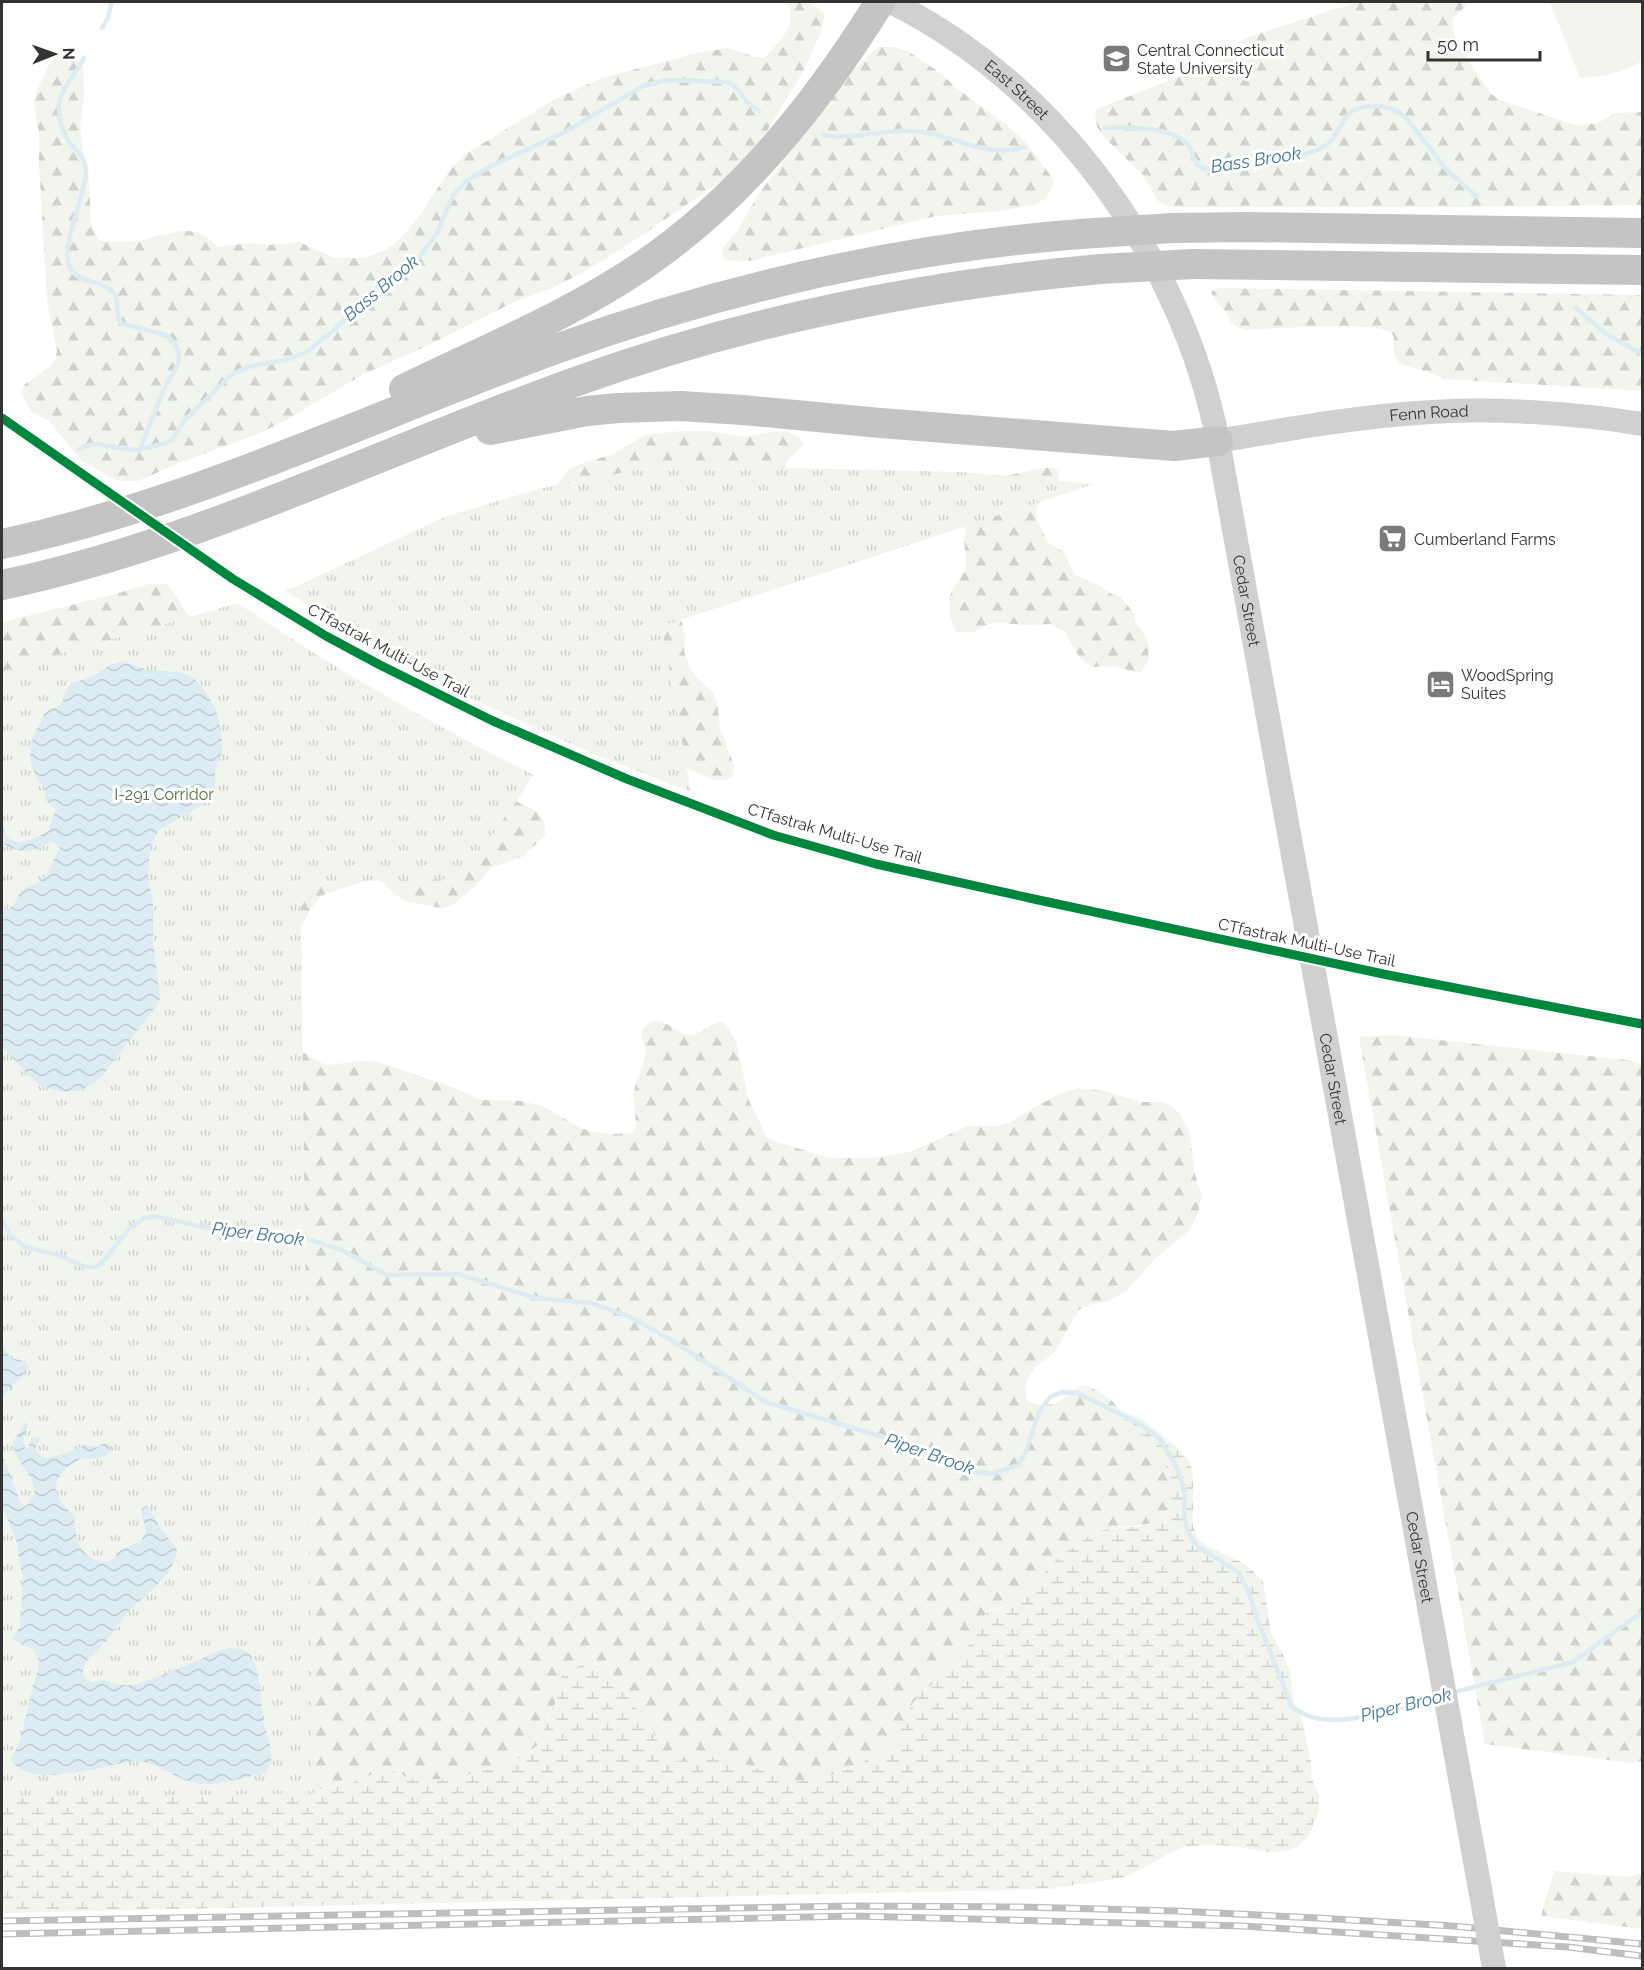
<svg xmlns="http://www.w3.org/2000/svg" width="1644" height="1970" font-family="Raleway,sans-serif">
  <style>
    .forest { fill: url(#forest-firs) }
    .wetland { fill: url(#wetland-marsh) }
    .park { fill: url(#park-tufts) }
    .pitch { fill: #f1f5ed }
    .water { fill: url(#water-waves) }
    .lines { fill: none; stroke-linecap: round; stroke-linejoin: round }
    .stream { stroke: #ddebf3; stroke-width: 4.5 }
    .secondary { stroke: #d0d0d0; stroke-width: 24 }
    .motorway { stroke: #c4c4c4; stroke-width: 30 }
    .rail-casing { stroke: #bebebe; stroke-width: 7 }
    .rail { stroke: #fff; stroke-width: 4.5; stroke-dasharray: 14; stroke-linecap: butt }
    .secondary-bridge { stroke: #d0d0d0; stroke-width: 24 }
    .motorway-bridge { stroke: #c4c4c4; stroke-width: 30 }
    .cycleway-casing { stroke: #fff; stroke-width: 13 }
    .cycleway { stroke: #00873e; stroke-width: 9 }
    .labels { text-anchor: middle; stroke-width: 6; stroke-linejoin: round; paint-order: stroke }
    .poi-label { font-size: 16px; fill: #333; stroke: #fff; text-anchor: start }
    .street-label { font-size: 16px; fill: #333; stroke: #fff }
    .park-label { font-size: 16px; fill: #56703f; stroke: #fff }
    .water-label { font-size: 18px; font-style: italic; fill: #3f7597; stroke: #fff }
  </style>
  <defs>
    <pattern id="forest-firs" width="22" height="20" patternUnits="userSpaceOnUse" patternTransform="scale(1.5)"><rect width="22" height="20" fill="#f1f5ed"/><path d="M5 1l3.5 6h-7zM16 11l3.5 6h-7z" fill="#cfd2cc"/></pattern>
    <pattern id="wetland-marsh" width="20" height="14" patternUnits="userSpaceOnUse" patternTransform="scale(1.5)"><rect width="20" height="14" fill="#f1f5ed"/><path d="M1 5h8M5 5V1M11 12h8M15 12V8" fill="none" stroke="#cfd2cc"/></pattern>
    <pattern id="park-tufts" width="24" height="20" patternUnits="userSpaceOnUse" patternTransform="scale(1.5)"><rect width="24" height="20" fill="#f1f5ed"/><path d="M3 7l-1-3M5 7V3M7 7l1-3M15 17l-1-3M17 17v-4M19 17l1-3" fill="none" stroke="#cfd2cc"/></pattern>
    <pattern id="water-waves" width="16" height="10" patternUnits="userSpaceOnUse" patternTransform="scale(1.5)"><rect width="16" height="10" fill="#ddebf3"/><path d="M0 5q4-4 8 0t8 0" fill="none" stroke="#becad1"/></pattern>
  </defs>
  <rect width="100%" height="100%" fill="#fff"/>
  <!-- forest -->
  <path class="forest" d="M787,2C801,2 815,2 825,14L821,32L804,70L766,133L737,167L720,182L623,248L578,275L550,289L516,301L431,344L362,375L288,419L260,433L176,464L138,481H118L82,461L49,421L32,412L21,394L24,385L49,367L55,360L57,351L47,301L39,163V133L34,103L36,93L48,66L55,59L65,61L75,59L83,64L84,96L80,127L84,158L89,179L91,221L94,231L99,240C113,243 128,242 141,240C158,237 179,228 196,232C205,234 212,242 219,247L249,243L269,245L300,242L334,258H364L384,251L399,240L416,220L450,170L464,155L557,98L602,78L697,53L728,48L755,57H765C781,40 798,25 787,2Z
    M1358,2H1466L1467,5L1452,19L1453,30L1456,42L1491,94L1500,100L1578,126L1598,123L1615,113L1642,112V205L1454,207H1172L1162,204L1158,201L1143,175L1107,140L1097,127L1095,112L1099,108L1186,74L1213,62L1222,57L1245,38Z
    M878,47H893L908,51L943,75L955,87L1007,125L1027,143L1053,179V184L1046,198L1033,205L999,211L936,216L754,260L739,262L724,259L722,249L737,231L760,192L855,68Z
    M1217,288L1642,295V391L1446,379L1422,370L1402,365C1399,362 1395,357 1394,354C1391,346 1398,338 1390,332C1376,321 1269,329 1245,330L1237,327L1231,322L1225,311L1216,301L1211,292Z
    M681,431C690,431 700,431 709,431C720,432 731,435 742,436C760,436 793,422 804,444L786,462V473L1005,476C1026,473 1035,465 1059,469C1063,484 1045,497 1036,507L1037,518L1047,542L1064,552L1074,574L1098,585L1111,594L1121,597L1134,614L1136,624L1146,636L1149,646L1148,661L1140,673L1113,666L1092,667L1079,657L1065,632L1051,624L1029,625L996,623L986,625L973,632H956L950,616L949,598L954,587L965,571L966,559L964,541L966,519L679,611L685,635L684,651L689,666L695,676L712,691L717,701L720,728L734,765L732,776C717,790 688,766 672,759L555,487L570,469L585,462L611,455L645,435Z
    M149,584H166C177,594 182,609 193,620L523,805C539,811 547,818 545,836L522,857L491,868L474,887L455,903L446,907L441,908L408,902L397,896L381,881L375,880L365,881L325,894L320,898L311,908L299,931L302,955L300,1048L303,1052L321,1063L328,1065L361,1061L379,1062L457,1089L481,1100L522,1101L544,1107L577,1126L591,1132L614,1134L630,1133L635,1130L636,1125C636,1114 632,1096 635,1087C638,1075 645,1064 645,1051C645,1045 641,1039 642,1033C643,1027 650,1022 655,1021C667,1019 677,1036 689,1035C701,1035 710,1023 723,1022L736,1040L749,1101L767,1137L777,1142L831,1158H875L910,1152L968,1126H998L1010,1123L1031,1109L1062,1093L1078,1088L1106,1091L1140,1102H1163L1172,1106L1180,1114L1190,1132L1194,1171L1202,1197L1198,1212L1191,1228L1181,1238L1159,1255L1126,1291L1108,1301L1092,1304L1078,1310L1055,1352L1035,1368L1027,1379L1025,1390L1027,1400C1040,1409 1058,1405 1070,1394C1074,1391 1076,1387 1081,1386C1091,1385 1103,1394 1111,1400L1162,1455L1173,1492L1165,1512L1157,1521L1147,1524L1109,1529L1094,1532L1059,1557L1027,1593L1008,1605L988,1611L984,1616L975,1637L961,1654L949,1665L938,1680L920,1694L900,1734L901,1739L897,1743C870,1758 827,1785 796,1780L718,1756L691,1761H680L665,1758L650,1726L641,1721L628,1694L614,1676L596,1663H585L565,1672L562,1676L555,1704L547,1716L544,1739L541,1743L511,1764L451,1779L419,1780L408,1778L397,1772L375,1773L352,1783L309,1791L2,818V622L112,595Z
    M1393,1035L1627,1060L1642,1064V1761L1631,1763L1485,1744L1359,1037Z
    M1554,1871L1627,1877L1642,1873V1929L1541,1916Z"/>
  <!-- wetland -->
  <path class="wetland" d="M1120,1410L1142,1419L1174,1445L1190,1462L1193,1474V1527L1200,1541L1212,1549L1243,1563L1252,1570L1263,1581L1271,1633L1284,1656L1290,1672L1293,1700L1302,1719L1311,1761V1778L1319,1793V1810L1309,1836L1296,1847L1285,1851L1269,1852L1222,1845L1185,1846L1169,1853L1146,1867L1122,1878L1049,1889L2,1913V1576L309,1791L352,1783L379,1771L397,1772L408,1778L419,1780L451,1779L511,1764L541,1743L544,1739L545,1721L555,1704L562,1676L565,1672L591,1661L605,1669L621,1685L634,1704L641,1721L650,1726L653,1731L665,1758L680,1761H691L718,1756L796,1780C827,1785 870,1758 897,1743L901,1739L900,1729L912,1704L920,1694L938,1680L949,1665L961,1654L975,1637L984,1616L988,1612L1008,1605L1027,1593L1059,1557L1094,1532L1109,1529L1142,1526L1152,1523L1162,1517L1165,1512L1173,1492L1162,1455Z"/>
  <!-- park -->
  <path class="park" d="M660,465L962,472L1094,484L662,626L691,792L584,750L468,697L405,665L284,590L295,587L447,516L539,489Z
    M238,603C332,668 432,724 534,775L462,879L300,882L313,1788L315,1793L2,1798V671Z"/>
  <!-- pitch -->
  <path class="pitch" d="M1550,2H1642V61C1623,73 1603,77 1580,78Z"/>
  <!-- water -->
  <path class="water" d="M123,661L148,670L178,672L193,677L205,691L216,709L222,741V752L215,771V795L204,804L159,830L150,846L148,879L153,903V941L160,997L158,1004L102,1076L92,1085L81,1090L61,1092L41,1086L32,1079L2,1047V905L8,909L12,908L20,893L25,888L39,882L49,871L60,846L52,841C47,843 44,846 39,848C26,854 13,850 2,843V818C3,822 3,828 5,832C13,852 38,837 48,831L56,809L45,800V788L37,779L31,764L30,747L35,732L41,723L44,714L48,710L61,704L69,686L72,683L89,678L110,665Z
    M2,1347L5,1349L10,1358L25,1361L29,1367L2,1397Z
    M23,1423H27L28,1425L23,1439L25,1448H28L31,1439L39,1437L40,1439L35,1449L42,1458C56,1458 73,1451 86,1444C97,1450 95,1447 105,1443L111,1446C108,1461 95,1459 82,1458C50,1476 48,1491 74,1516C75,1533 77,1553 96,1560C100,1562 105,1563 110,1561C115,1559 116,1554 119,1551C125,1546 134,1545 141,1541L146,1531L141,1510L145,1506H148L161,1529L177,1549C175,1577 144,1594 127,1613C118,1623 111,1636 102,1646C93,1656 82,1661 83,1675L90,1682L104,1680L120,1685H134L166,1674L226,1648C234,1648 246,1648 251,1656C262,1673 260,1700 263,1720C266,1733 273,1747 271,1761C270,1766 268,1770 265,1773C243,1777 218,1787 196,1783C172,1779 155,1757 128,1762C101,1766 24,1791 11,1758L20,1742L32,1689L39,1667V1661L34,1650L14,1640L13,1637L20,1626L23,1580L16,1540L2,1506V1453L21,1504L26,1506L35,1495C35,1475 16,1463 12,1443L22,1428Z"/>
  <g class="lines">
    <!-- stream -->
    <path class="stream" d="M102,28L108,18L112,2
      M84,58C76,73 60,89 59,107C58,117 63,133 69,141C76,152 86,157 86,172C85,197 61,244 69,266C77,284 99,279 111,290C122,300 113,313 121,323L168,336L176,346L179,355L178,364L164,389L140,449
      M1105,128C1127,127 1169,126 1186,143C1195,151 1191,165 1204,169C1241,164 1281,163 1317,150C1347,139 1333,105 1375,106C1390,107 1398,110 1408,120L1446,169L1477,197
      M823,135C854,141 884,128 915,131C952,134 986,159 1024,147
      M1576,308L1606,334L1642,354
      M79,449L86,446L95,444L136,450L163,444L172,440L184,421L231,375L248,367L293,358L308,351L335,329L378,288L417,260L437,233L453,195L468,180L491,166L563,133L643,86L666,80L726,82L736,87L747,102L759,111
      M2,1220L10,1235L25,1247L59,1255L85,1267H95L101,1264L129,1229L144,1218L155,1216L216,1230L272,1232L301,1237L342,1250L387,1275L458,1274L536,1298L591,1303L628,1316L673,1341L766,1402L940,1454L969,1471L992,1474L1018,1465L1025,1454L1039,1412L1050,1397L1062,1392L1077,1393L1138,1423L1160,1439L1178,1470L1185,1494L1184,1516L1188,1532L1198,1547L1238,1572L1249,1592L1257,1619L1292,1707C1297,1710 1303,1714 1309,1716C1342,1729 1403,1706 1437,1697
      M1451,1693L1573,1662L1642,1612"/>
    <!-- secondary -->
    <g class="secondary">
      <path id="s1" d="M891,2C1058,85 1182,259 1218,441L1480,1889"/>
      <path id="s2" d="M1218,441C1289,429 1360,416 1432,412C1499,408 1576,413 1642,424"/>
    </g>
    <!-- motorway -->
    <path class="motorway" d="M1173,228L1247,227L1642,233
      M1193,264L1642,270
      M404,389C484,350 568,316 642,266C742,198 817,103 880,2
      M490,430L587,411L618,408L680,406L743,410L880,423L1174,446L1218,441
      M2,544C194,503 372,416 556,349C724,288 902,248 1080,234
      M2,585C200,543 382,451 572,383C743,321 920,285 1101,269"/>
    <defs>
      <path id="rail" d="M2,1921L854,1906L1021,1907L1177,1911L1317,1918L1453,1926L1642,1944
        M2,1934L854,1916L1243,1926L1568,1947L1642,1956"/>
    </defs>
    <!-- rail casing -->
    <use href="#rail" class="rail-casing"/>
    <!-- rail -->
    <use href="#rail" class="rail"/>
    <!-- secondary-bridge -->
    <path class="secondary-bridge" d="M1480,1889L1494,1968"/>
    <!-- motorway-bridge -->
    <path class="motorway-bridge" d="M1080,234L1173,228
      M1101,269L1193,264"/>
    <defs>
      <path id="cycleway" d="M2,418L233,579L326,636L380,665L493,721L627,779L773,835L876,864L1034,899L1388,975L1642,1024"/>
    </defs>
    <!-- cycleway casing -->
    <use href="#cycleway" class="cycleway-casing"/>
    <!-- cycleway -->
    <use href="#cycleway" class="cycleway"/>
  </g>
  <!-- icons -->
  <defs>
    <symbol id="university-square" viewBox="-11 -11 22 22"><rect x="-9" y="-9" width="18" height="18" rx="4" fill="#7a7a7a" stroke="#fff"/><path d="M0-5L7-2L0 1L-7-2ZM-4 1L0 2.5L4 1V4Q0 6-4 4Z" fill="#fff"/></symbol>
    <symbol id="supermarket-square" viewBox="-11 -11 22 22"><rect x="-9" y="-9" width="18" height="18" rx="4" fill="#7a7a7a" stroke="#fff"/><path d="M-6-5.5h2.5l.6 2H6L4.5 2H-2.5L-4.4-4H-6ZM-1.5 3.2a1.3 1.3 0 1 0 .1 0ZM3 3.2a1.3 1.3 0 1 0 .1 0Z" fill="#fff"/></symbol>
    <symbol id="hotel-square" viewBox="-11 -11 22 22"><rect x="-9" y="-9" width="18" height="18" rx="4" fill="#7a7a7a" stroke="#fff"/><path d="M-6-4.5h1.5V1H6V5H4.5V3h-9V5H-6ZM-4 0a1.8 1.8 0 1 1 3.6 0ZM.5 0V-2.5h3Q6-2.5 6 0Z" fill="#fff"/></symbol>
  </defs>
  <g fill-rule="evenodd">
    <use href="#university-square" x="1100" y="42" width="33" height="33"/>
    <use href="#supermarket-square" x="1376" y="522" width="33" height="33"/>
    <use href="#hotel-square" x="1424" y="668" width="33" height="33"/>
  </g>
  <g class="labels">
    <!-- poi labels -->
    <g class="poi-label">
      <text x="1137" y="56">Central Connecticut<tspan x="1137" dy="18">State University</tspan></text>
      <text x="1414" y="545">Cumberland Farms</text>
      <text x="1461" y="681">WoodSpring<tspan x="1461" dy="18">Suites</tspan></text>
    </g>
    <!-- street labels -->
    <g class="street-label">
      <text dy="6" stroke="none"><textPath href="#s1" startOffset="154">East Street</textPath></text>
      <text dy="6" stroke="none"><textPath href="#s2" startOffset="213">Fenn Road</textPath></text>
      <text dy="6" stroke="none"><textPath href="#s1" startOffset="728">Cedar Street</textPath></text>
      <text transform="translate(389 650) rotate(28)" y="6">CTfastrak Multi-Use Trail</text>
      <text transform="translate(835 833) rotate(16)" y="6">CTfastrak Multi-Use Trail</text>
      <text transform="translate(1307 942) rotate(12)" y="6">CTfastrak Multi-Use Trail</text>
      <text dy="6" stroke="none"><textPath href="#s1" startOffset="1214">Cedar Street</textPath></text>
      <text dy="6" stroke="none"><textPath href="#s1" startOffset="1700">Cedar Street</textPath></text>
    </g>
    <!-- park labels -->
    <g class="park-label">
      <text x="164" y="800">I-291 Corridor</text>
    </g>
    <!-- water labels -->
    <g class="water-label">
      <text transform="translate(1256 160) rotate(-9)" y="6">Bass Brook</text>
      <text transform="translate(381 288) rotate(-40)" y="6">Bass Brook</text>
      <text transform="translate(258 1234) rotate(7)" y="6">Piper Brook</text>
      <text transform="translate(930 1454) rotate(19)" y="6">Piper Brook</text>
      <text transform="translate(1406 1705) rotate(-14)" y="6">Piper Brook</text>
    </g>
  </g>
  <!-- border -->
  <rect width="1644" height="1970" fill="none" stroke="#333333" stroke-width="6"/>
  <!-- north arrow -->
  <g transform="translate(54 54) rotate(89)" stroke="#ffffff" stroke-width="4.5" paint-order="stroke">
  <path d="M0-4.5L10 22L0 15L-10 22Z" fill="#333333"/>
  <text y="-9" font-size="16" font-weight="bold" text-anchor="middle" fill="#333333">N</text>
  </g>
  <!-- scale -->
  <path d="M1428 51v9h112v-9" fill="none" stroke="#333333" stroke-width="3"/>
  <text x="1437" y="51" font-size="18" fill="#333333" stroke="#ffffff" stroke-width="4.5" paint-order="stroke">50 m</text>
</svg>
